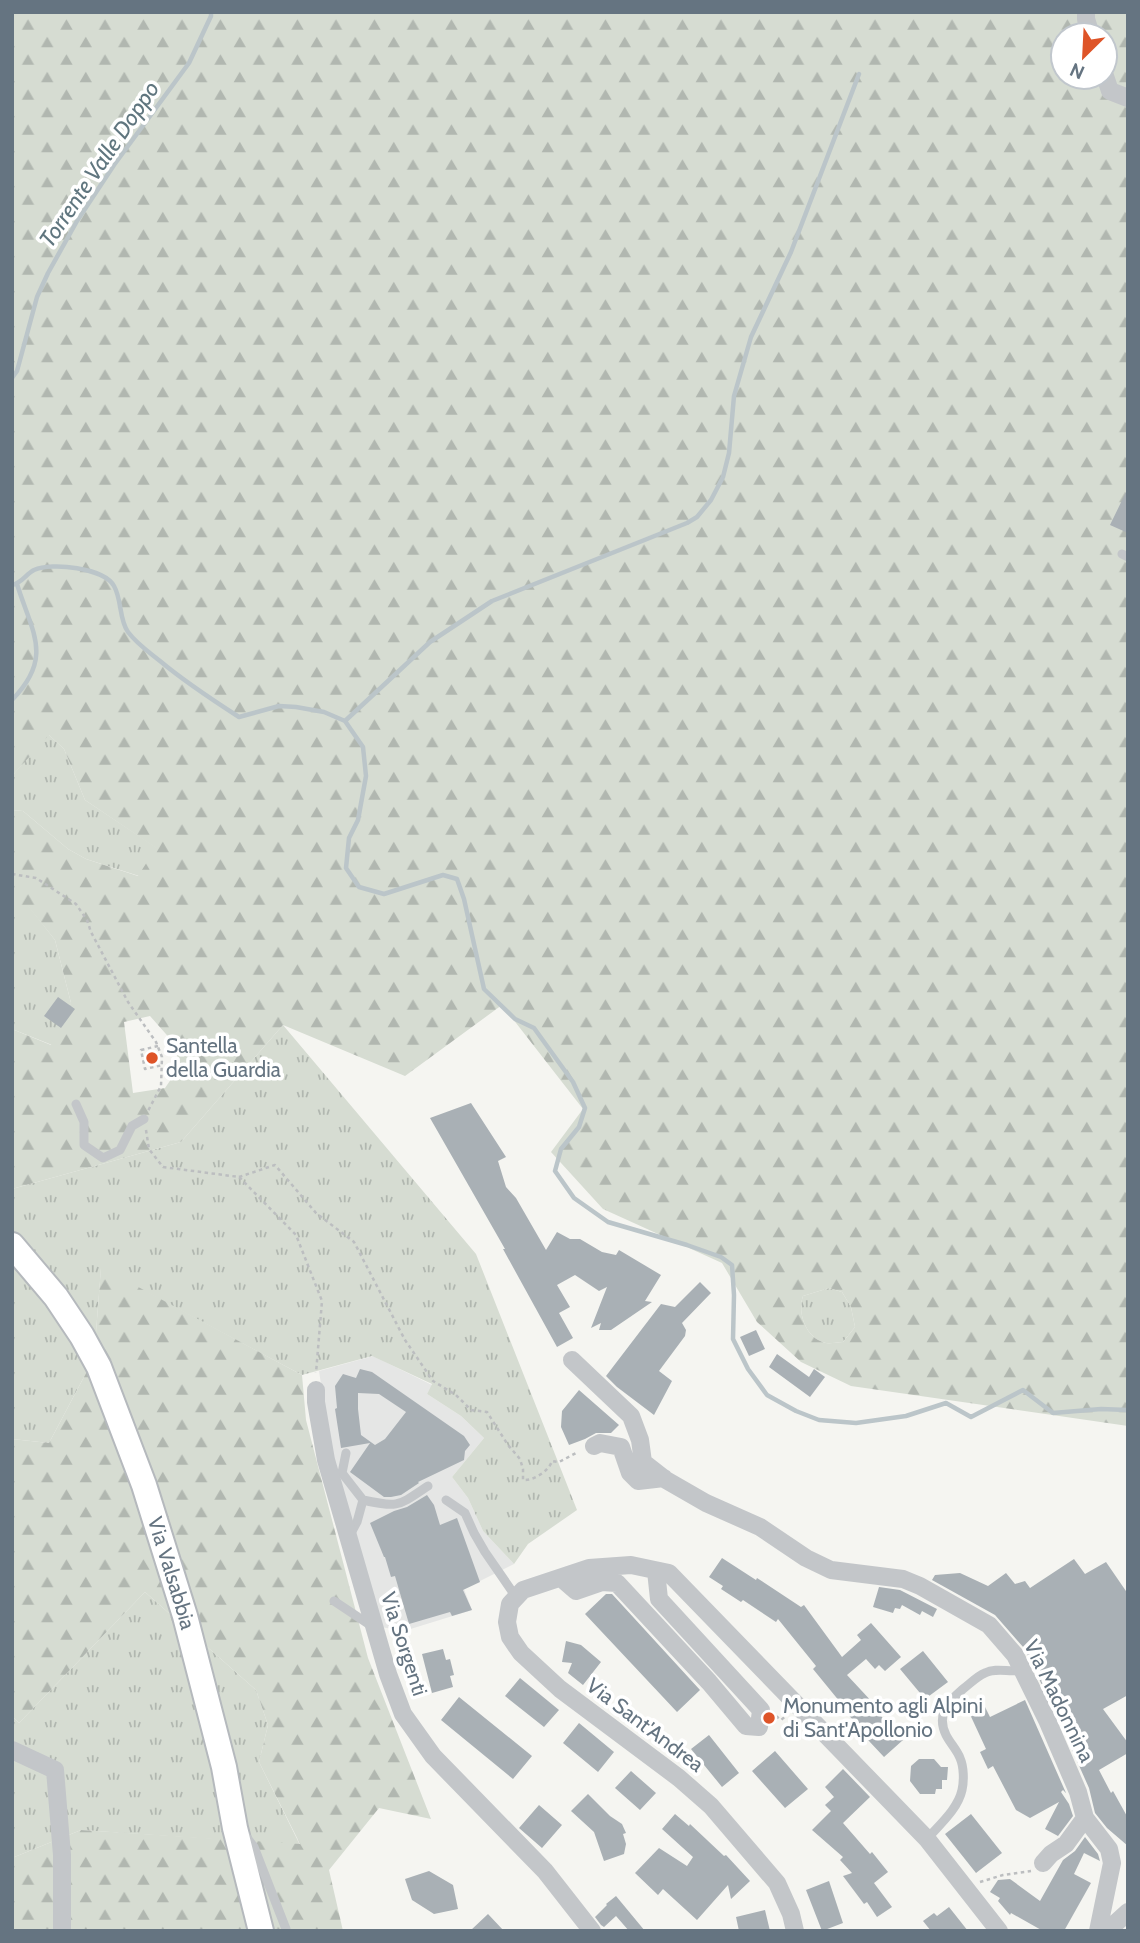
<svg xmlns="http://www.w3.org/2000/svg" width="1140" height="1943" font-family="Cabin,sans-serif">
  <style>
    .built { fill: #e5e6e5 }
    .grass { fill: url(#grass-tufts) }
    .forest { fill: url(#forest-firs); fill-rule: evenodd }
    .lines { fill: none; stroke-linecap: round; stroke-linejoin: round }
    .stream { stroke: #bbc5c9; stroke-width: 4.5 }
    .building { fill: #a9b0b5; fill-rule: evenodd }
    .secondary-casing { stroke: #b5b9bd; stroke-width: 28 }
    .path { stroke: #bcbec0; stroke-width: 2.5; stroke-dasharray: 3.5 3.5; stroke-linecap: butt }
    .lane { stroke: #c3c6c9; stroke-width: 9 }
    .street { stroke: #c3c6c9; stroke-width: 18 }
    .secondary { stroke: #fff; stroke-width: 24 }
    .poi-dot { fill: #de5428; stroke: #fff; stroke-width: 2.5 }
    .labels { text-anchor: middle; stroke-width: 7; stroke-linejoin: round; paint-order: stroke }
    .poi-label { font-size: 21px; fill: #657481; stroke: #fff; text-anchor: start }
    .street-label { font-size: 21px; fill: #657481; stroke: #fff }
    .water-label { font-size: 23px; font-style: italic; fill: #60767f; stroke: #fff }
  </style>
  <defs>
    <pattern id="grass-tufts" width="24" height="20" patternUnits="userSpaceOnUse" patternTransform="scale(1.75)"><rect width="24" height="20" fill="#d6dcd2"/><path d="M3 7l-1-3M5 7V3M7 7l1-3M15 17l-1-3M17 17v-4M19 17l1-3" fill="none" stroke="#b1b7b0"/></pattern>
    <pattern id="forest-firs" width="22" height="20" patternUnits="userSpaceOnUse" patternTransform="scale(1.75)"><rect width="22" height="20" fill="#d6dcd2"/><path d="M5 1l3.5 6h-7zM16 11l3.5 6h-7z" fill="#b1b7b0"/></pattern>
  </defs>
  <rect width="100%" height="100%" fill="#f5f5f1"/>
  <!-- built -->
  <path class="built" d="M373,1356L432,1385L427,1394L461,1416L484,1438L452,1477L468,1498L483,1531L514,1564L464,1589L472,1610L404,1631L381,1627L334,1469L319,1371Z"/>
  <!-- grass -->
  <path class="grass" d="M48,734L64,749L85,800L157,848L139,876L86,859L68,849L23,811L12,810V776Z
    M27,904L55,940L71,1003L52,1045L12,1029V905Z
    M283,1025L476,1254L577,1510L528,1544L514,1564L483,1531L468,1498L452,1477L484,1438L461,1416L427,1394L432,1384L372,1356L302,1375L101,1268L94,1358L49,1443L12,1439V1189L181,1142Z
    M829,1288L842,1292L851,1307L855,1327L843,1342C838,1342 830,1344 826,1343C806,1339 797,1313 803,1296Z
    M145,1592L256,1690L268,1725L259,1762L300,1845L81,1830L12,1858V1716L19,1723Z"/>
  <!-- forest -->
  <path class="forest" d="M12,12H1128V1426L851,1386L801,1362L757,1322L722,1263L603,1209L551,1152L583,1109L502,1005L405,1076L283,1025L181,1142L12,1189V1029L51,1045L71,1003L55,940L27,905H12V810L23,811L68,849L86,859L138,876L156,848L85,800L64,749L49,735L12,776ZM1063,35H1105V77H1063ZM150,1016L173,1042L180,1066L165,1088L133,1093L124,1022ZM829,1288L842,1292L851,1307L855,1327L843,1342C838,1342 831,1344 826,1343C806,1339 797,1313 803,1296Z
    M101,1267L302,1375L306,1420L368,1658L431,1819L379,1808L329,1870L343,1931H12V1858L81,1830L300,1844L259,1762L268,1725L256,1690L145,1592L19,1723L12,1716V1439L49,1443L94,1358Z"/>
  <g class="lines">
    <!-- stream -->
    <path class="stream" d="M12,378L17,371L37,297L48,273L77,221L114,165L189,63L211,16V12
      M12,585C22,583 26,574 34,570C52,562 104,568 114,586C122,600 119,620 128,632C137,644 149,652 160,661C185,682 211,699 239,717L279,706L296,707L324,712L345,721L363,747L366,776L358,820L349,838L346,868L359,887L384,894L443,875L457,879L464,899L484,989L515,1019L534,1028L573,1082L585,1108L579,1127L561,1149L555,1171L574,1198L608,1222L687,1245L721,1257L732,1265L734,1295L733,1339L748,1369L767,1395L796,1411L819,1420L856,1423L906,1416L946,1403L971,1417L1023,1390L1053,1413L1101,1409L1128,1410
      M12,700C54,657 32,633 17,584
      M345,721L430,642L492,601L687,523L697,517L711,500L723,477L729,453L734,396L751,337L791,252L859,74"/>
  </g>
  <!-- building -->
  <path class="building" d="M1128,488V533L1110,525Z
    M58,997L75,1009L61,1028L44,1016Z
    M471,1103L506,1157L498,1161L506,1187L516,1198L546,1250L557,1232L570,1239H580L602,1252L616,1255L619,1250L661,1275L645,1301L652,1302L611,1330H599L601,1323L591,1328L607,1287L599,1291L575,1275L557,1285L570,1307L559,1313L573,1338L557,1347L503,1249H505L430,1118Z
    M700,1282L711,1293L682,1323L686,1330L685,1336L659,1371L672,1381L654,1415L617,1387L606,1376L661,1304L675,1307Z
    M756,1330L765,1349L749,1356L740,1337Z
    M777,1354L809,1377L814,1369L825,1377L810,1397L769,1367Z
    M360,1369L372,1372L464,1436L470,1445L465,1451L464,1460L418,1482L419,1483L401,1495L391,1497H384L350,1472L370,1443L341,1448L335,1409L337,1408L335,1386L343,1374L356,1378ZM358,1393L379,1394L406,1412L385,1439L375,1445L361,1435L358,1409Z
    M579,1390L619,1425L611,1433H596L585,1439L569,1445L561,1427L562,1411Z
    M427,1495L434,1505L440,1525L457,1518L480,1582L463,1590L472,1610L452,1616L450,1612L409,1624L395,1576L391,1577L385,1557H384L370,1523L394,1511L407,1507Z
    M722,1558L756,1580L757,1578L801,1607L804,1605L842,1657L861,1640L857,1635L871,1623L901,1657L885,1671L879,1665L875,1669L866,1659L847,1675L874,1704L872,1706L903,1740L884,1757L853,1724L855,1722L838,1704L840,1702L813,1669L816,1666L778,1619L776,1622L743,1600L741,1602L721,1589L723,1586L709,1577Z
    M1074,1559L1085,1574L1106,1562L1128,1594V1695L1103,1709L1128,1743V1753L1099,1770L1111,1793L1113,1791L1128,1818V1846L1107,1828L1095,1813L1089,1788L1057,1716L1024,1648L995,1615L932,1580L935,1575L960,1573L988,1586L1006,1573L1015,1584L1025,1581L1030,1588Z
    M879,1587L900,1590L937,1609L933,1617L922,1611L920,1615L902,1605L900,1609L895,1608L893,1613L873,1607Z
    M606,1594H612L700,1690L677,1712L585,1614Z
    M566,1641L581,1645L601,1662L583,1685L568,1673L572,1663L562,1662Z
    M443,1649L446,1660L450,1659L454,1675L450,1676L453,1687L432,1693L422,1654Z
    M923,1651L948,1682L925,1699L900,1669Z
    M520,1678L559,1710L544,1727L505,1696Z
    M459,1697L532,1756L513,1779L441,1720Z
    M1025,1700L1066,1793L1063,1790L1061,1792L1069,1804L1073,1816L1058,1836L1045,1829L1059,1802L1030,1818L1016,1810L993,1766L988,1769L980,1752L986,1749L967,1708L982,1701L990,1717Z
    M579,1723L614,1752L598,1772L563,1743Z
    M709,1735L739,1773L722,1787L691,1749Z
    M775,1751L808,1789L785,1808L752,1771Z
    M919,1759H934L941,1767H948L947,1780H942V1789H936L935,1794H920L910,1781L911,1766Z
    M843,1769L870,1797L843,1823L870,1854L872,1852L888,1872L874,1883L892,1907L877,1917L867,1902L864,1904L843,1876L852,1873L840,1860L843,1857L812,1830L831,1811L825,1805L834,1797L825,1787Z
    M631,1771L656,1793L640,1810L615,1788Z
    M588,1794L610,1816L622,1824L626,1833L623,1834L626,1844L624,1854L604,1861L594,1832L571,1811Z
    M539,1805L562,1825L542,1848L519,1828Z
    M675,1814L689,1826L690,1824L724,1856L726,1855L750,1881L731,1899L728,1885L697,1920L663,1889L658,1895L635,1873L659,1848L687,1866L693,1857L662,1829Z
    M971,1814L1002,1853L976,1873L945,1834Z
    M1085,1837L1098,1854L1100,1861L1084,1853L1074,1874L1091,1883L1064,1931H1043L1011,1913L1010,1915L998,1901L1000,1898L990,1892L998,1880L1010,1879L1040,1901L1063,1860L1075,1851Z
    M429,1871L453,1885L458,1909L434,1914L412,1900L405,1879Z
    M829,1881L843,1923L822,1931L806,1890Z
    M616,1896L645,1931H629L616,1916L604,1927L601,1925L595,1917L607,1905L606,1904Z
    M949,1907L968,1931H931L923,1921L934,1913L937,1916Z
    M765,1910L770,1931H739L736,1917Z
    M488,1914L504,1931H470Z"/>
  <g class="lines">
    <defs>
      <g id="secondary">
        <path id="s1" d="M12,1245L56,1297L82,1336L99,1367L144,1485L185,1616L224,1767L235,1828L261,1931"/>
      </g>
    </defs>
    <!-- secondary casing -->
    <use href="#secondary" class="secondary-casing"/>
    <!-- path -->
    <path class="path" d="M12,874L36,878L76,904L87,920L91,932L128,1002L156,1042L162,1057L161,1086L148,1111
      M158,1046L141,1050L145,1069L163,1065
      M146,1130L149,1149L163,1167L239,1177L296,1235L322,1301L316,1373
      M239,1177L275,1165L316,1213L354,1242L405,1340L433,1381L456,1395L471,1410L487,1412L508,1445L520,1459L523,1469V1480C533,1481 549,1471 552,1461L559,1462L578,1452
      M776,1716L781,1720L787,1715
      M980,1882L1003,1875L1031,1871"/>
    <!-- lane -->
    <path class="lane" d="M1122,554L1128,557
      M76,1104L84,1122V1145L103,1158L120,1150L132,1126L144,1119
      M346,1453L342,1473L363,1500L357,1522L349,1537
      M363,1500C399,1508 398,1506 428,1486
      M446,1500L465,1513L474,1533L485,1552L516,1597
      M334,1601L370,1625
      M245,1835L254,1847L286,1929
      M927,1839C939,1825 958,1809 962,1790C964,1781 964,1767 960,1758C957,1750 950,1743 946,1735C936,1714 948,1702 963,1689C970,1684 977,1676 985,1673C997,1667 1010,1673 1022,1670"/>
    <!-- street -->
    <path class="street" d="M1086,12V19L1091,35
      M1105,76L1110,91L1128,98
      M572,1360L631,1416L640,1440L643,1462L666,1480L706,1503L760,1527L806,1558L831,1570L903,1579L920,1586L989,1625L1015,1655L1047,1720L1078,1792L1085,1818L1109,1849L1112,1863L1098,1931
      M316,1390V1402L326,1460L388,1674L403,1714L433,1756L545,1871L592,1931
      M594,1446L600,1443L621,1447L630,1473L638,1481L664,1478
      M561,1578L576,1591L602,1582L617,1583L709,1682L746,1726L759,1727L761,1710L659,1599L656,1571
      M12,1750L55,1770L62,1855V1931
      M1043,1863L1051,1854L1066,1844L1085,1818
      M795,1931L791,1914L777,1883L711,1806L679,1778L560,1689L521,1653L510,1637L507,1622L510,1604L523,1590L589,1568L631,1565L669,1573L927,1839L999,1931
      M1107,1931L1128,1912"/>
    <!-- secondary -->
    <use href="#secondary" class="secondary"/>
  </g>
  <!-- markers -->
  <g class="poi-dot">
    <circle cx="152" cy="1058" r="7"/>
    <circle cx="769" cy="1718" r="7"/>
  </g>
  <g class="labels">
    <!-- poi labels -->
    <g class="poi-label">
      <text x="166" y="1053">Santella<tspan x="166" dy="24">della Guardia</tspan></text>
      <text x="783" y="1713">Monumento agli Alpini<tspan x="783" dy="24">di Sant'Apollonio</tspan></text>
    </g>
    <!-- street labels -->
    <g class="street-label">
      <text dy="7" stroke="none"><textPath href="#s1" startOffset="369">Via Valsabbia</textPath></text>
      <text transform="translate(404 1644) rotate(72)" y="7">Via Sorgenti</text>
      <text transform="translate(1059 1701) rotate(64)" y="7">Via Madonnina</text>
      <text transform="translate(645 1725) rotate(37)" y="7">Via Sant'Andrea</text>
    </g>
    <!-- water labels -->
    <g class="water-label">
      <text transform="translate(99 164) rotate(-56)" y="8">Torrente Valle Doppo</text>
    </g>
  </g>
  <!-- border -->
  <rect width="1140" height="1943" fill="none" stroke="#657481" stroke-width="28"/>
  <!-- north arrow -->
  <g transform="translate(1084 56) rotate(204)"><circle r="33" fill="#ffffff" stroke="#c1c7cd" stroke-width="2"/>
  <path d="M0-5L12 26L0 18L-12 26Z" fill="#de5428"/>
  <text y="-10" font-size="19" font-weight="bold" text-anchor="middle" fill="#657481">N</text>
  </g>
</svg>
